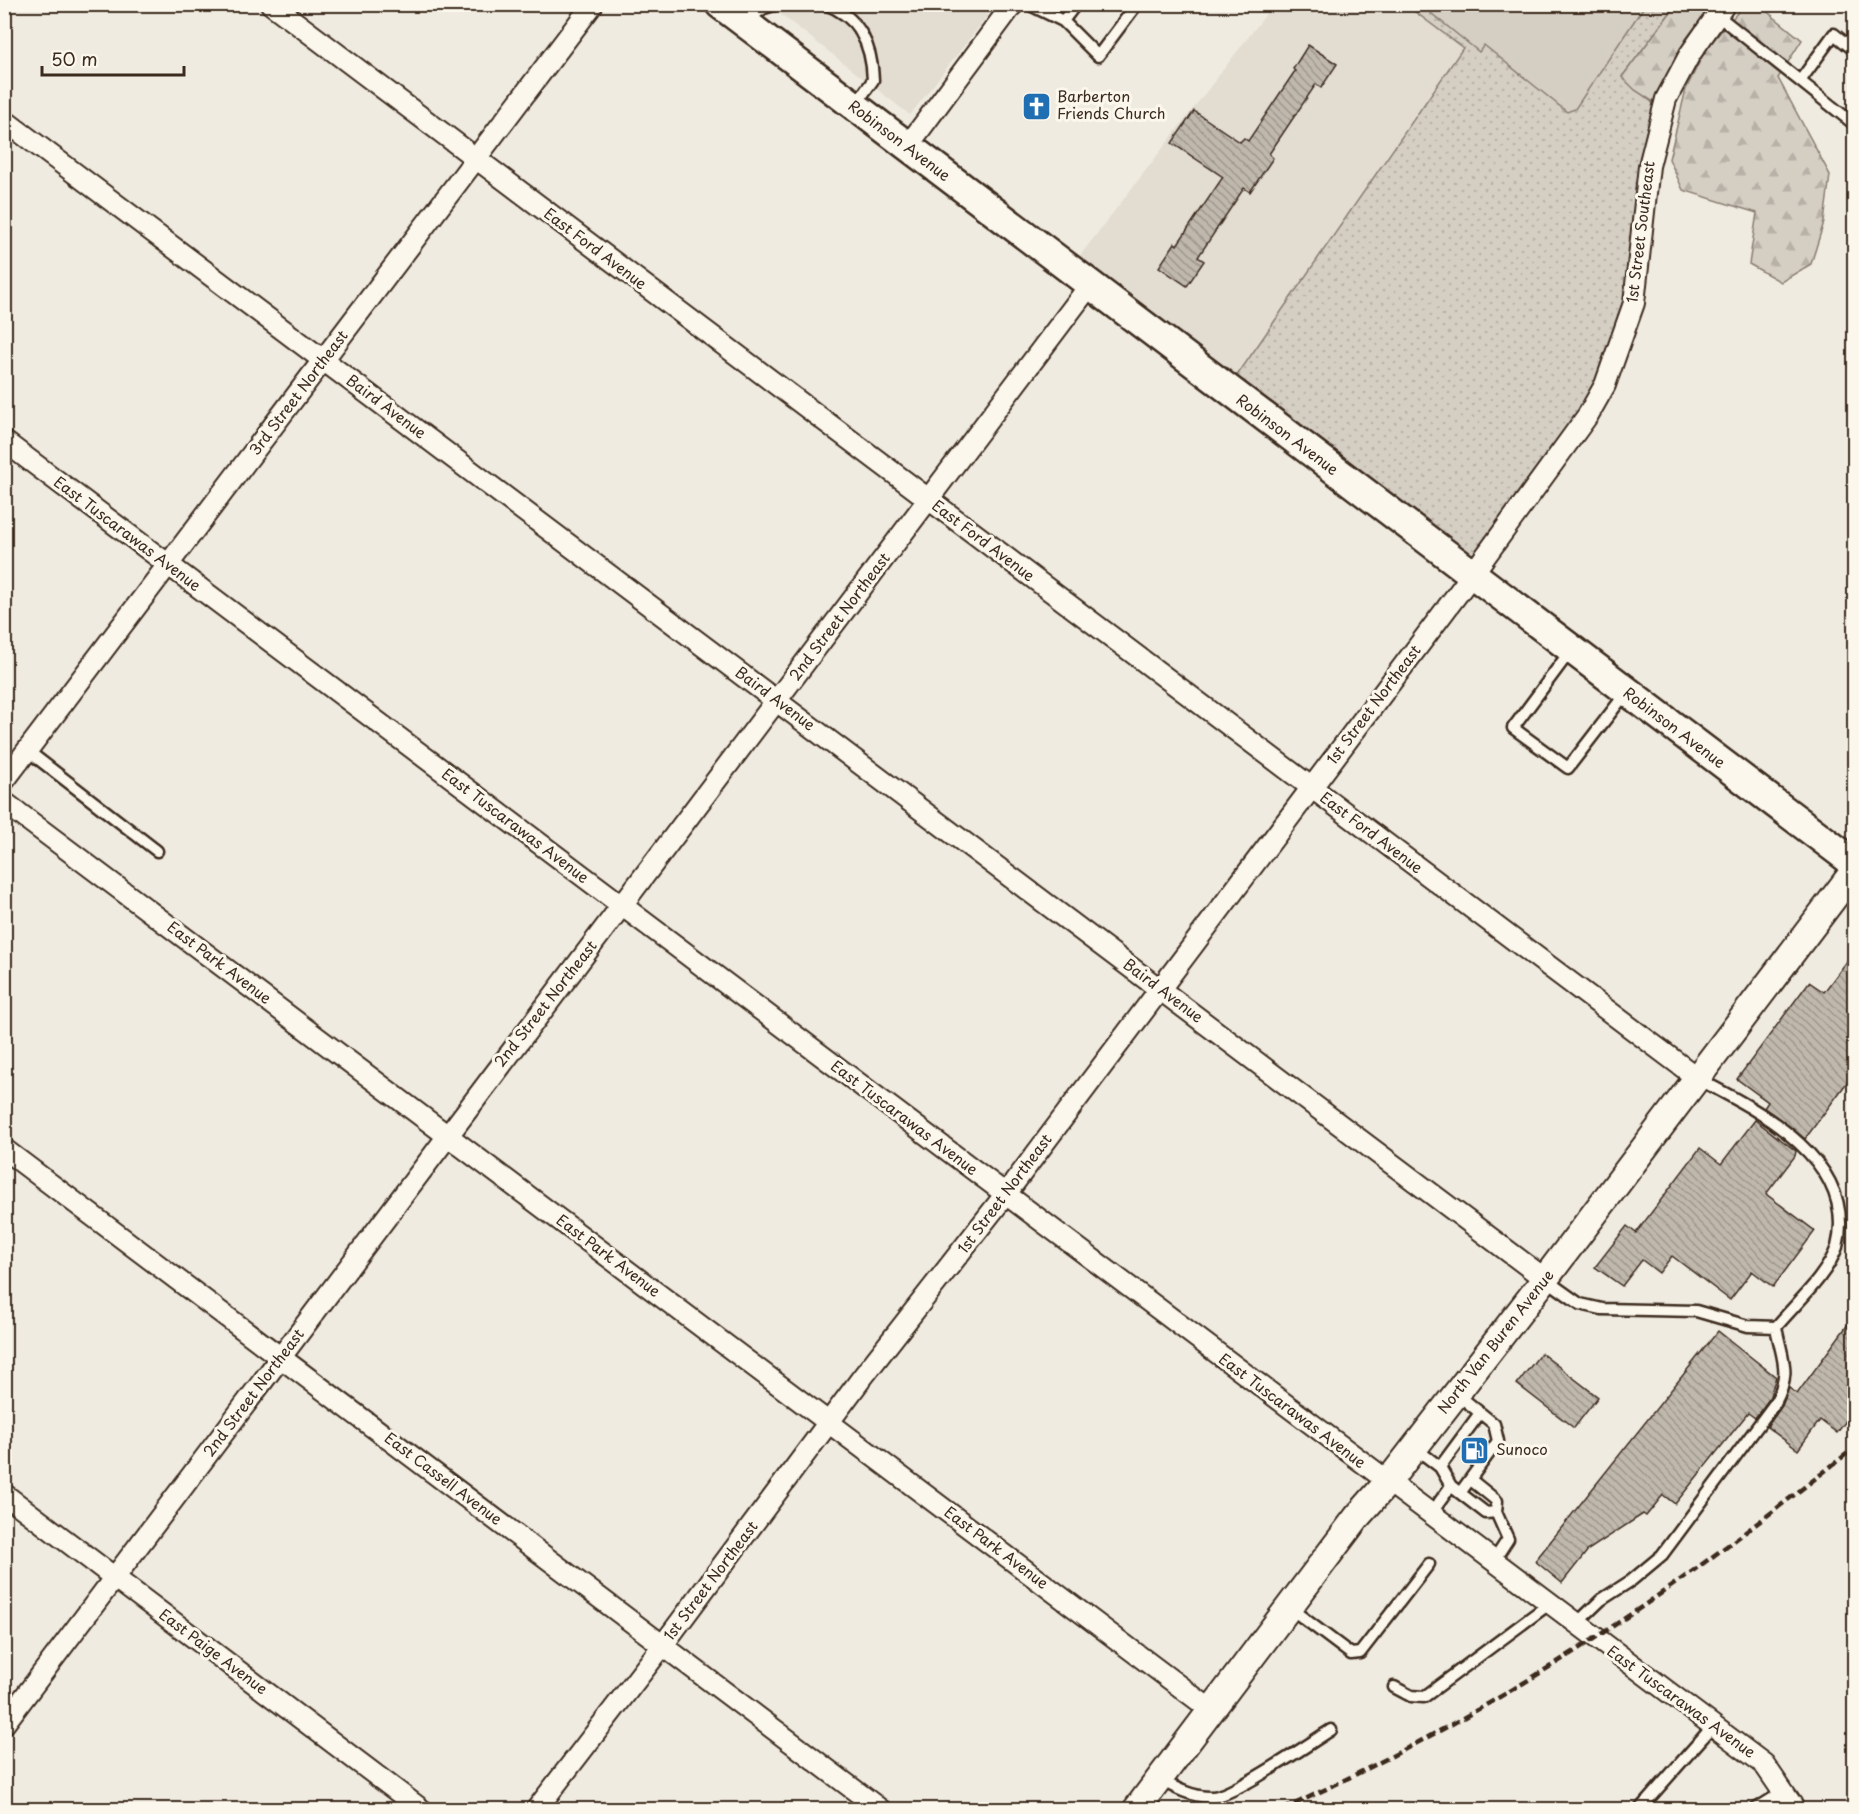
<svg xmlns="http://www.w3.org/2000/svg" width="1859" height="1814" font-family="'Playpen Sans',sans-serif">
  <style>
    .built { fill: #e2dcd1 }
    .grass { fill: url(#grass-dots); stroke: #887c70; stroke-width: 1.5 }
    .forest { fill: url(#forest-firs); stroke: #887c70; stroke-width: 1.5 }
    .pitch { fill: #d5cec3; stroke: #887c70; stroke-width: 1.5 }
    .building { fill: url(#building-back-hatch); stroke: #3b2a1e; stroke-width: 1.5 }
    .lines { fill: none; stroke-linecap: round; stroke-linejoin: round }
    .service-casing { stroke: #3b2a1e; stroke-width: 15 }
    .minor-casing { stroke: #3b2a1e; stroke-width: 24 }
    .tertiary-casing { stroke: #3b2a1e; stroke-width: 30 }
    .secondary-casing { stroke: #3b2a1e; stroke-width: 33 }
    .service { stroke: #fbf7ec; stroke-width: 10 }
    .minor { stroke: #fbf7ec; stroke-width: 20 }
    .tertiary { stroke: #fbf7ec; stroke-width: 26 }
    .secondary { stroke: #fbf7ec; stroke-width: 28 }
    .rail { stroke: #3b2a1e; stroke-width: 4.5; stroke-dasharray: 9 4.5; stroke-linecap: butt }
    .labels { text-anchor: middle; stroke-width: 6; stroke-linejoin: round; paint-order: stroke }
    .poi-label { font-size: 15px; fill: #3b2a1e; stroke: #fbf7ec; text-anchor: start }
    .street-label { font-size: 15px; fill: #3b2a1e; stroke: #fbf7ec }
  </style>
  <defs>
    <pattern id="grass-dots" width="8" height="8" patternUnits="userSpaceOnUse" patternTransform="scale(1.5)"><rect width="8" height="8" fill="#d5cec3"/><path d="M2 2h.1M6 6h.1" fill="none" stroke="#b8b1a7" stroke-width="1.8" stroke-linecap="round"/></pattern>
    <pattern id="forest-firs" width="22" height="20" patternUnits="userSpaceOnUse" patternTransform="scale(1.5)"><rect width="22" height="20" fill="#d5cec3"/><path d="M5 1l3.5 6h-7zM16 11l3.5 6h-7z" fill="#b8b1a7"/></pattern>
    <pattern id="building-back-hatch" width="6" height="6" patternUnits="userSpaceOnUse" patternTransform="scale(1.5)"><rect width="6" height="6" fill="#c0b8ad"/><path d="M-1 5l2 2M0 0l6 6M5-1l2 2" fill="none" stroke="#9d968c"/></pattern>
  </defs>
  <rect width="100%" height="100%" fill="#f0ebe0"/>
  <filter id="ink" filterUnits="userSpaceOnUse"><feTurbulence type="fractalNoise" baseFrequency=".0167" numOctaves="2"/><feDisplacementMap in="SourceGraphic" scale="12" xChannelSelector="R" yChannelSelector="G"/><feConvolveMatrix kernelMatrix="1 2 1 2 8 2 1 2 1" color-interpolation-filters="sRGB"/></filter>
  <g filter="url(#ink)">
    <!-- built -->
    <path class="built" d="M769,5H996L910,115Z
      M1273,5H1406L1463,48L1227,390L1069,270Z"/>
    <!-- grass -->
    <path class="grass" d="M1406,5H1676L1622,77C1635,90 1651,98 1662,113L1641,252L1605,385L1471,576L1227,390L1463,48Z"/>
    <!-- forest -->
    <path class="forest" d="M1676,5H1712L1686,39L1655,103L1635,90L1622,77Z
      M1744,5H1759L1802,40L1778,78L1830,175L1824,222L1811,264L1781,282L1749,264L1757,213L1683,190L1669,159L1686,89L1706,49Z"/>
    <!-- pitch -->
    <path class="pitch" d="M1421,5H1645L1575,109L1567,112L1484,45L1479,52Z"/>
    <!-- building -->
    <path class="building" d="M1308,45L1337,64L1321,88L1316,84L1269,154L1273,158L1250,192L1244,188L1198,257L1204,261L1187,286L1159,267L1175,243L1177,245L1223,177L1172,143L1194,111L1240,142L1244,138L1248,141L1295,71L1293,69Z
      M1854,952V1073L1805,1139L1764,1108L1768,1102L1737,1079L1809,982L1824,992Z
      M1755,1120L1796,1151L1795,1156L1766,1194L1815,1231L1773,1287L1752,1271L1730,1300L1672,1256L1659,1273L1642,1260L1622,1286L1595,1267L1627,1226L1636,1233L1700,1148L1721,1164Z
      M1854,1316V1410L1837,1433L1820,1420L1798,1450L1767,1427L1782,1406L1789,1388L1797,1394Z
      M1718,1331L1776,1377L1769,1399L1755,1418L1748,1413L1675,1504L1663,1495L1646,1516L1643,1514L1588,1550L1562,1583L1535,1561Z
      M1541,1353L1598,1397L1574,1428L1517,1384Z"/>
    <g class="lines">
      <defs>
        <path id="service" d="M825,4C859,16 872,46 873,80L856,104
          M1028,4L1063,21L1098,56L1137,4
          M1717,15L1854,124
          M745,21L764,8L777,4
          M1063,21L1076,4
          M1800,81L1834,34L1854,50
          M1571,650L1513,728L1568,768L1626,693
          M28,751L157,851
          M1545,1279L1580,1304L1602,1309L1696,1311L1748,1326L1776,1327C1797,1302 1826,1277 1837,1247C1859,1160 1756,1109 1696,1078
          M1457,1394L1494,1424L1498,1441L1460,1493L1486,1513L1496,1512L1508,1539L1493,1562
          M1415,1448L1440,1467L1451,1486L1460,1493
          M1440,1467L1480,1413
          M1471,1480L1497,1501L1496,1512
          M1430,1515L1451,1486
          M1290,1608L1351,1654L1360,1653L1429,1564
          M1576,1624L1601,1600L1632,1580L1662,1555L1775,1403C1792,1371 1782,1360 1776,1327
          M1394,1687L1411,1696L1424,1697L1549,1604
          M1159,1779C1175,1788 1192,1797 1211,1797C1231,1798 1310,1743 1331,1730
          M1639,1810L1713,1726
          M1754,1810L1783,1792"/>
        <path id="minor" d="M271,4L1696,1077
          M4,120L1545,1279
          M907,147L1013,4
          M4,441L1764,1764L1792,1805
          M4,781L593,4
          M4,802L1211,1710
          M4,1149L881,1810
          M4,1494L422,1810
          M4,1724L1090,285
          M536,1810L663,1645L861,1379L1005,1195L1471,576L1588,415L1605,385L1634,303L1649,166L1666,99L1690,54L1725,4"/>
        <path id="tertiary" d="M1136,1810L1357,1517L1387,1483L1545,1279L1854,871"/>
        <path id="secondary" d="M720,4L1854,863"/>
      </defs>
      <!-- service casing -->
      <use href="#service" class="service-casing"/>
      <!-- minor casing -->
      <use href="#minor" class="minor-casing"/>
      <!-- tertiary casing -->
      <use href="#tertiary" class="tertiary-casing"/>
      <!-- secondary casing -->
      <use href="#secondary" class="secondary-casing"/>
      <!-- service -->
      <use href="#service" class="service"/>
      <!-- minor -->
      <use href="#minor" class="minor"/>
      <!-- tertiary -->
      <use href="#tertiary" class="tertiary"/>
      <!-- secondary -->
      <use href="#secondary" class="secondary"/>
      <!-- rail -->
      <path class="rail" d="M1282,1810C1380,1764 1476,1714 1567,1656C1667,1593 1761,1522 1854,1448"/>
    </g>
  </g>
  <!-- icons -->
  <defs>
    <symbol id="church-square" viewBox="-11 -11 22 22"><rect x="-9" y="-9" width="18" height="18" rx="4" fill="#1f6fb2" stroke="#fbf7ec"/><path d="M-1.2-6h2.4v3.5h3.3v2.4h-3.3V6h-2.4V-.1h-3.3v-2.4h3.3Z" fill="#fff"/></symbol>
    <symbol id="fuel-square" viewBox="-11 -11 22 22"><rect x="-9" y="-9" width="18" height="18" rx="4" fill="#1f6fb2" stroke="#fbf7ec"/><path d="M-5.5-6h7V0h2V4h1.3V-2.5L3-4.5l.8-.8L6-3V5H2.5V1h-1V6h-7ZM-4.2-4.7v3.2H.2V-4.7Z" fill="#fff"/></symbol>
  </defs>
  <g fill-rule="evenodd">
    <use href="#church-square" x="1020" y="90" width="33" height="33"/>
    <use href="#fuel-square" x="1458" y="1434" width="33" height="33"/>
  </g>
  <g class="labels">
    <!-- poi labels -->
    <g class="poi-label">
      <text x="1057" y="102">Barberton<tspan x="1057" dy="17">Friends Church</tspan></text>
      <text x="1496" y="1455">Sunoco</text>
    </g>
    <!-- street labels -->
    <g class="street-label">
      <text transform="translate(899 141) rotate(37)" y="5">Robinson Avenue</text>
      <text transform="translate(1641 232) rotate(-83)" y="5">1st Street Southeast</text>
      <text transform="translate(595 249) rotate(37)" y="5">East Ford Avenue</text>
      <text transform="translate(299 393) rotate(-53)" y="5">3rd Street Northeast</text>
      <text transform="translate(386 407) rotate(37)" y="5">Baird Avenue</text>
      <text transform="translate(1287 435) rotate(37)" y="5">Robinson Avenue</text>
      <text transform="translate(127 534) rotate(37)" y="5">East Tuscarawas Avenue</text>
      <text transform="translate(983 541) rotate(37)" y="5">East Ford Avenue</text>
      <text transform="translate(840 617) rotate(-53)" y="5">2nd Street Northeast</text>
      <text transform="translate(775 699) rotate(37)" y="5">Baird Avenue</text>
      <text transform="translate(1374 705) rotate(-53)" y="5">1st Street Northeast</text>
      <text transform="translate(1674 728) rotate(37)" y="5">Robinson Avenue</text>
      <text transform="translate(515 826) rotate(37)" y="5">East Tuscarawas Avenue</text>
      <text transform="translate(1371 833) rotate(37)" y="5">East Ford Avenue</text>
      <text transform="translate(219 963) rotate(37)" y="5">East Park Avenue</text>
      <text transform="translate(1163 991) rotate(37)" y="5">Baird Avenue</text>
      <text transform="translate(546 1004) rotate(-52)" y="5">2nd Street Northeast</text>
      <text transform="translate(904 1118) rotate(37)" y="5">East Tuscarawas Avenue</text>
      <text transform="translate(1005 1194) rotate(-53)" y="5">1st Street Northeast</text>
      <text transform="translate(608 1256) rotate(37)" y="5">East Park Avenue</text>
      <text transform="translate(1496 1342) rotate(-52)" y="5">North Van Buren Avenue</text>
      <text transform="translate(254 1393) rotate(-53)" y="5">2nd Street Northeast</text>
      <text transform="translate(1292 1411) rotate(37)" y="5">East Tuscarawas Avenue</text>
      <text transform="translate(443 1479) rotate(37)" y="5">East Cassell Avenue</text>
      <text transform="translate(996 1548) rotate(37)" y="5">East Park Avenue</text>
      <text transform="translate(711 1581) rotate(-53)" y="5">1st Street Northeast</text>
      <text transform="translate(213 1652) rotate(37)" y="5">East Paige Avenue</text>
      <text transform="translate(1681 1702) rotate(36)" y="5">East Tuscarawas Avenue</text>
    </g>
  </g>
  <!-- margin -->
  <rect width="1859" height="1814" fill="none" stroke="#fbf7ec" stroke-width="24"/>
  <rect x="12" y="12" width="1835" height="1790" fill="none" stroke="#3b2a1e" stroke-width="2" filter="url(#ink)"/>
  <!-- scale -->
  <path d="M42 66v9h142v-9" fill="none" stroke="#3b2a1e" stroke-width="3"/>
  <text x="51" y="66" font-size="18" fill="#3b2a1e" stroke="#fbf7ec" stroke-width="4.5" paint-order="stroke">50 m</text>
</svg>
